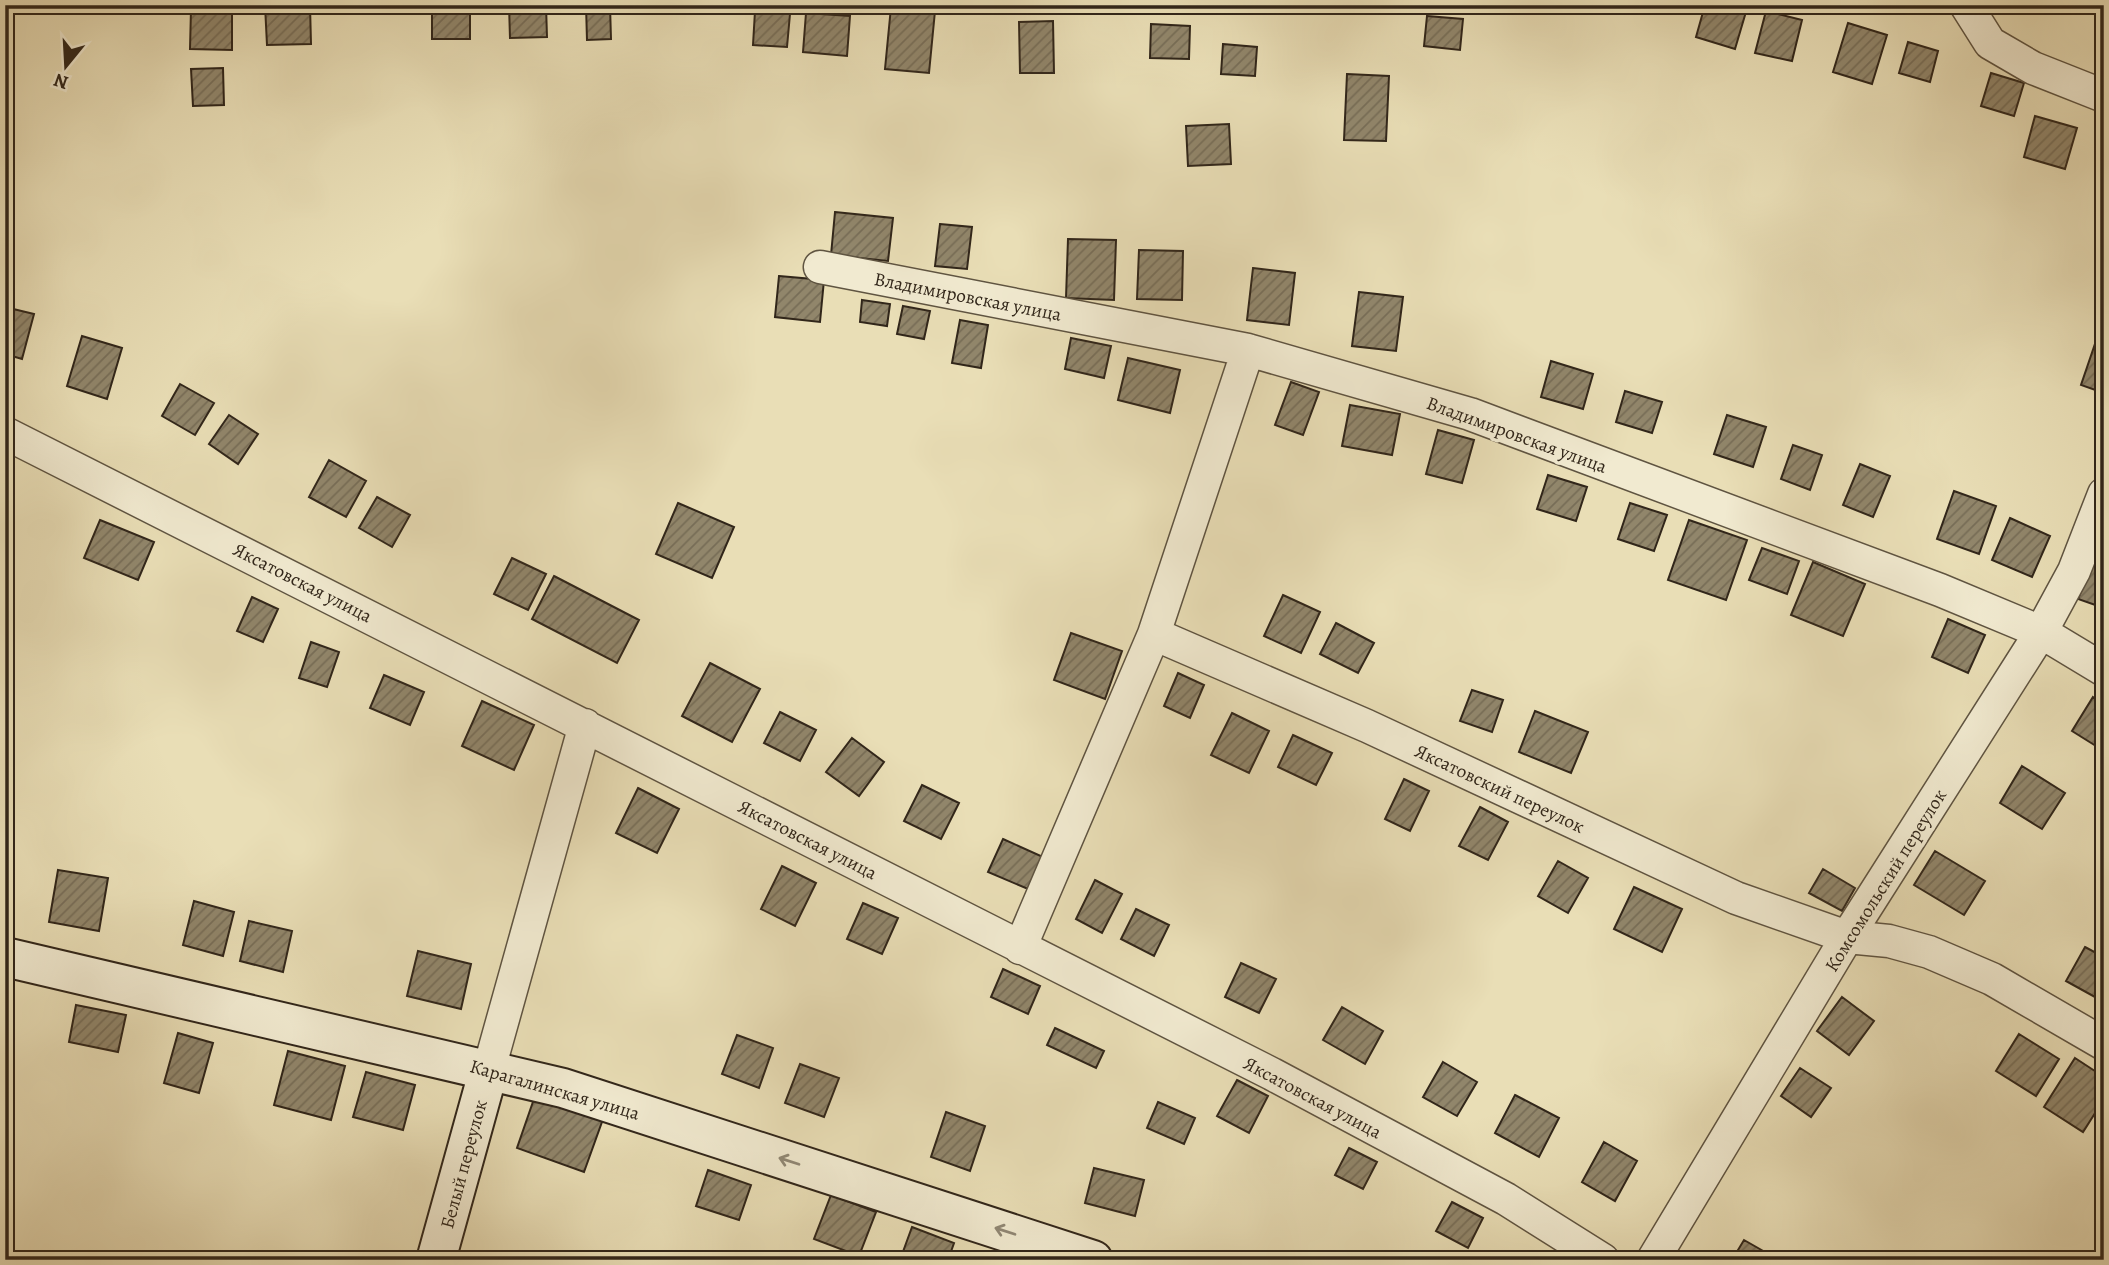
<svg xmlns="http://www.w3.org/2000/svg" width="2109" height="1265" font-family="Alegreya,serif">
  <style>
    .building { fill: url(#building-hatch); stroke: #31261a; stroke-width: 2 }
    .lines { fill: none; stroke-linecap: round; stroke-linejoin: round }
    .street-casing { stroke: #5f5441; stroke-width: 35 }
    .secondary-casing { stroke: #31261a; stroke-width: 42 }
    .street { stroke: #f1ead0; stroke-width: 32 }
    .secondary { stroke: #f1ead0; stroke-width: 38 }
    .oneway { stroke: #918875 }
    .labels { text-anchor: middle; stroke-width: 7; stroke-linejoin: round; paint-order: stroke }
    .street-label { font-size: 19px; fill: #31261a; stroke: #f1ead0 }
  </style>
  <defs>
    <pattern id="building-hatch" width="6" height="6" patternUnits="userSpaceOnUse" patternTransform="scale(1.75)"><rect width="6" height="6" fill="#91866b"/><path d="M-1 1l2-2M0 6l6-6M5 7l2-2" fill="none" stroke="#776d57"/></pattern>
  </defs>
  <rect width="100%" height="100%" fill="#e9deb6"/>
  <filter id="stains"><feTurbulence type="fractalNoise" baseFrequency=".00286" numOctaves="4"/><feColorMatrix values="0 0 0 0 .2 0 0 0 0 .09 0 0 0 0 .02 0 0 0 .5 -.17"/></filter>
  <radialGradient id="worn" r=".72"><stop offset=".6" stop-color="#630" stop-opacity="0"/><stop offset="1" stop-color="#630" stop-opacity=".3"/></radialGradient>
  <!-- building -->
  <path class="building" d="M265,5H310L311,44L267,45Z
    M432,5H470V39H432Z
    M509,5H546L547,37L510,38Z
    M586,5H610L611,39L587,40Z
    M1473,5H1521L1520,13L1472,8Z
    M1705,5H1748L1735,49L1696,37Z
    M891,7L935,11L929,73L885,69Z
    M191,9H232V50L190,49Z
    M755,11L790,14L787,47L753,45Z
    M1766,11L1802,20L1792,61L1755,53Z
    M806,13L850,16L847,56L803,52Z
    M1427,16L1463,19L1460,50L1424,46Z
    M1053,21L1054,73H1020L1019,22Z
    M1848,23L1887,35L1872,84L1833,72Z
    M1151,24L1190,26L1189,59L1150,58Z
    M1908,42L1938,51L1930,82L1899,73Z
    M1223,44L1257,47L1255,76L1221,74Z
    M223,68L224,105L193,106L191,69Z
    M1991,73L2024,83L2014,116L1981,106Z
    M1347,74L1389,76L1386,141L1344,140Z
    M2035,116L2077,128L2065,169L2024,157Z
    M1229,124L1231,164L1188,166L1186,126Z
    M835,212L893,218L888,261L831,255Z
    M940,224L972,227L967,269L935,266Z
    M1068,239L1116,240L1114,300L1066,298Z
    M1139,250L1183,251L1182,300L1137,299Z
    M1253,268L1295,273L1289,325L1247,320Z
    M779,276L824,280L820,322L775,317Z
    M1359,292L1403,297L1396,351L1352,346Z
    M862,300L890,304L887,326L860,322Z
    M903,306L930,311L924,339L897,334Z
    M5,307L34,314L22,359L5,354Z
    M960,320L988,325L981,368L952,363Z
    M2098,335L2104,337V393L2081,385Z
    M82,336L122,348L107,399L67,386Z
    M1071,338L1111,346L1104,378L1065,369Z
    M1128,358L1180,370L1170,413L1118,400Z
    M1551,361L1593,374L1583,409L1541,397Z
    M1291,382L1319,392L1303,435L1275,425Z
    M180,384L214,403L195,435L162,416Z
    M1625,391L1662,402L1652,433L1616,422Z
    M1350,405L1400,414L1392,455L1342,446Z
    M229,415L258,434L238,464L209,444Z
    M1727,415L1766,427L1753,467L1714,454Z
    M1438,430L1474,440L1462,483L1426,474Z
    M1793,445L1822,455L1810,490L1781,479Z
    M329,460L366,481L346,517L309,497Z
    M1860,464L1890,476L1873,517L1843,505Z
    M1548,475L1587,487L1576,521L1537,509Z
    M1954,491L1996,506L1979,554L1937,539Z
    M377,497L410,515L392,547L359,528Z
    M678,503L734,527L712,578L656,554Z
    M1630,503L1667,515L1654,551L1618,539Z
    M2010,518L2050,536L2032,577L1992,560Z
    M100,520L154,542L138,580L84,558Z
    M1689,520L1747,540L1726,600L1668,580Z
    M1762,548L1799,561L1787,594L1749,580Z
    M2094,557L2104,560V608L2078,599Z
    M512,558L546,574L528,610L494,594Z
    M1813,562L1865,584L1843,636L1791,615Z
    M554,576L639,620L617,663L532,619Z
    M1283,595L1320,612L1301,653L1264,636Z
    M252,597L278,609L263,642L237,631Z
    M1948,619L1985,635L1968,673L1932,657Z
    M1336,623L1374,643L1358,673L1320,654Z
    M1071,633L1122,651L1105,699L1054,680Z
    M311,642L339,652L327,687L299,678Z
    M710,663L760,689L732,742L682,716Z
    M1178,673L1204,685L1190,718L1164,706Z
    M384,675L424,692L410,725L370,708Z
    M1472,690L1503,700L1492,732L1460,721Z
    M2093,697L2104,704V751L2072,731Z
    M482,701L534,725L514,770L462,746Z
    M1535,711L1588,732L1571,773L1519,752Z
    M780,712L816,730L800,761L764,743Z
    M1232,713L1269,731L1249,773L1211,755Z
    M1293,735L1332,753L1316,785L1278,767Z
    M852,738L884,762L859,796L826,772Z
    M2022,766L2065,793L2042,829L2000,803Z
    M1404,779L1429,791L1410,831L1385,819Z
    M922,785L959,803L941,839L904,821Z
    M638,788L679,809L657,853L616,833Z
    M1480,807L1508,822L1488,860L1459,846Z
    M1003,839L1043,857L1028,889L988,872Z
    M1935,851L1985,881L1964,915L1914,885Z
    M1558,861L1588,878L1568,913L1538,896Z
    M782,866L816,883L795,926L761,909Z
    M1823,869L1855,888L1842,911L1809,893Z
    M58,870L108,878L99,931L49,922Z
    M1095,880L1122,894L1102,933L1076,919Z
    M1634,887L1682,909L1662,952L1614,929Z
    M194,901L234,912L223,956L183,945Z
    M863,903L898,918L882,954L847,939Z
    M1136,909L1169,925L1154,956L1121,939Z
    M249,921L292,931L283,972L240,961Z
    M2085,947L2104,957V1002L2066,981Z
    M418,951L471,964L461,1009L407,996Z
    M1241,963L1276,979L1259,1013L1225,997Z
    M1003,969L1040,986L1028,1014L991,997Z
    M1842,997L1874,1021L1849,1055L1817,1031Z
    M76,1005L126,1015L118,1052L69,1042Z
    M1342,1007L1383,1031L1365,1064L1323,1040Z
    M1055,1028L1104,1051L1096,1068L1047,1045Z
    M178,1033L213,1043L199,1093L164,1083Z
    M2019,1034L2059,1059L2036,1096L1996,1071Z
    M737,1035L773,1048L759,1088L722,1074Z
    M288,1051L345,1066L331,1120L274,1105Z
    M2075,1058L2104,1077V1099L2083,1132L2044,1107Z
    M1443,1062L1477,1082L1457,1116L1423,1097Z
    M800,1064L839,1078L824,1117L785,1103Z
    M1800,1068L1831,1088L1811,1117L1781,1096Z
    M366,1072L415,1085L403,1130L353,1117Z
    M1237,1080L1268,1096L1249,1133L1217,1116Z
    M1515,1095L1559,1118L1539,1157L1495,1133Z
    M535,1096L603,1119L584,1172L517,1148Z
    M1158,1102L1195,1118L1184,1144L1147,1128Z
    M946,1112L985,1126L970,1171L931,1157Z
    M1604,1142L1637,1161L1615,1201L1582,1182Z
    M1349,1148L1377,1162L1363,1189L1335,1175Z
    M1094,1168L1144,1180L1135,1216L1085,1203Z
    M708,1170L751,1185L739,1220L696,1206Z
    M831,1195L876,1212L859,1256L814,1239Z
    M1452,1202L1483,1218L1468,1248L1436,1231Z
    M912,1227L954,1243L948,1260H900Z
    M1744,1240L1779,1260H1732Z"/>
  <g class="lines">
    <defs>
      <path id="street" d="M1966,5L1990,43L2033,68L2104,96
        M820,267L1248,350L1470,414L1940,590L2041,632L2104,670
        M5,433L1272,1074L1506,1199L1603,1260
        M1154,634L1367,726L1736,898L1847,937L1889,941L1929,952L1992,979L2104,1044
        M1020,948L1154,634L1248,350
        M489,1069L585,725
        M1653,1260L1847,937L2041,632L2074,571L2104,494"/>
      <path id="secondary" d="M5,957L563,1088L1093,1260
        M436,1260L489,1069"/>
    </defs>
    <!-- street casing -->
    <use href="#street" class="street-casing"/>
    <!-- secondary casing -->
    <use href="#secondary" class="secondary-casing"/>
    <!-- street -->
    <use href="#street" class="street"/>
    <!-- secondary -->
    <use href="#secondary" class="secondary"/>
  </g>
  <!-- one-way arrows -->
  <defs><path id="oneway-shaft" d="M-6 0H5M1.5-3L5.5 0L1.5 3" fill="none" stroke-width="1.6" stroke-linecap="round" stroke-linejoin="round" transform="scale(1.75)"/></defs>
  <g class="oneway">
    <use href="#oneway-shaft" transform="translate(789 1161) rotate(-162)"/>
    <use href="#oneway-shaft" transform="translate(1005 1231) rotate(-162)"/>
  </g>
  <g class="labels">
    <!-- street labels -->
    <g class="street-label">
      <text transform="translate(968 296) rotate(11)" y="7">Владимировская улица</text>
      <text transform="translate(1517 434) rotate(20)" y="7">Владимировская улица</text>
      <text transform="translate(303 582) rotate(27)" y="7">Яксатовская улица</text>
      <text transform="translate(1500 788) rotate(25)" y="7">Яксатовский переулок</text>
      <text transform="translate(808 839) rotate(27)" y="7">Яксатовская улица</text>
      <text transform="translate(1885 880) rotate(-58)" y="7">Комсомольский переулок</text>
      <text transform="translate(555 1089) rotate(16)" y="7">Карагалинская улица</text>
      <text transform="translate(1313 1097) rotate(28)" y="7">Яксатовская улица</text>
      <text transform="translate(463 1164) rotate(-75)" y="7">Белый переулок</text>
    </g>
  </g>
  <!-- margin -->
  <rect width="2109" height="1265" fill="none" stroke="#e9deb6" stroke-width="28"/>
  <rect x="7" y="7" width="2095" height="1251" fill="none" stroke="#31261a" stroke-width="3.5"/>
  <rect x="14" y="14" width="2081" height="1237" fill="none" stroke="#31261a" stroke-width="2"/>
  <!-- north arrow -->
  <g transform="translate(66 66) rotate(198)" stroke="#f1ead0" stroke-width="5" paint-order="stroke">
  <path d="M0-5L12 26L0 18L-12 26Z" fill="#31261a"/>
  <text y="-10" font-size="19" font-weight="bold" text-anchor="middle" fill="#31261a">N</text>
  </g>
  <rect width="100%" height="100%" filter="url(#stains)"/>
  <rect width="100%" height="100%" fill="url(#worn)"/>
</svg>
